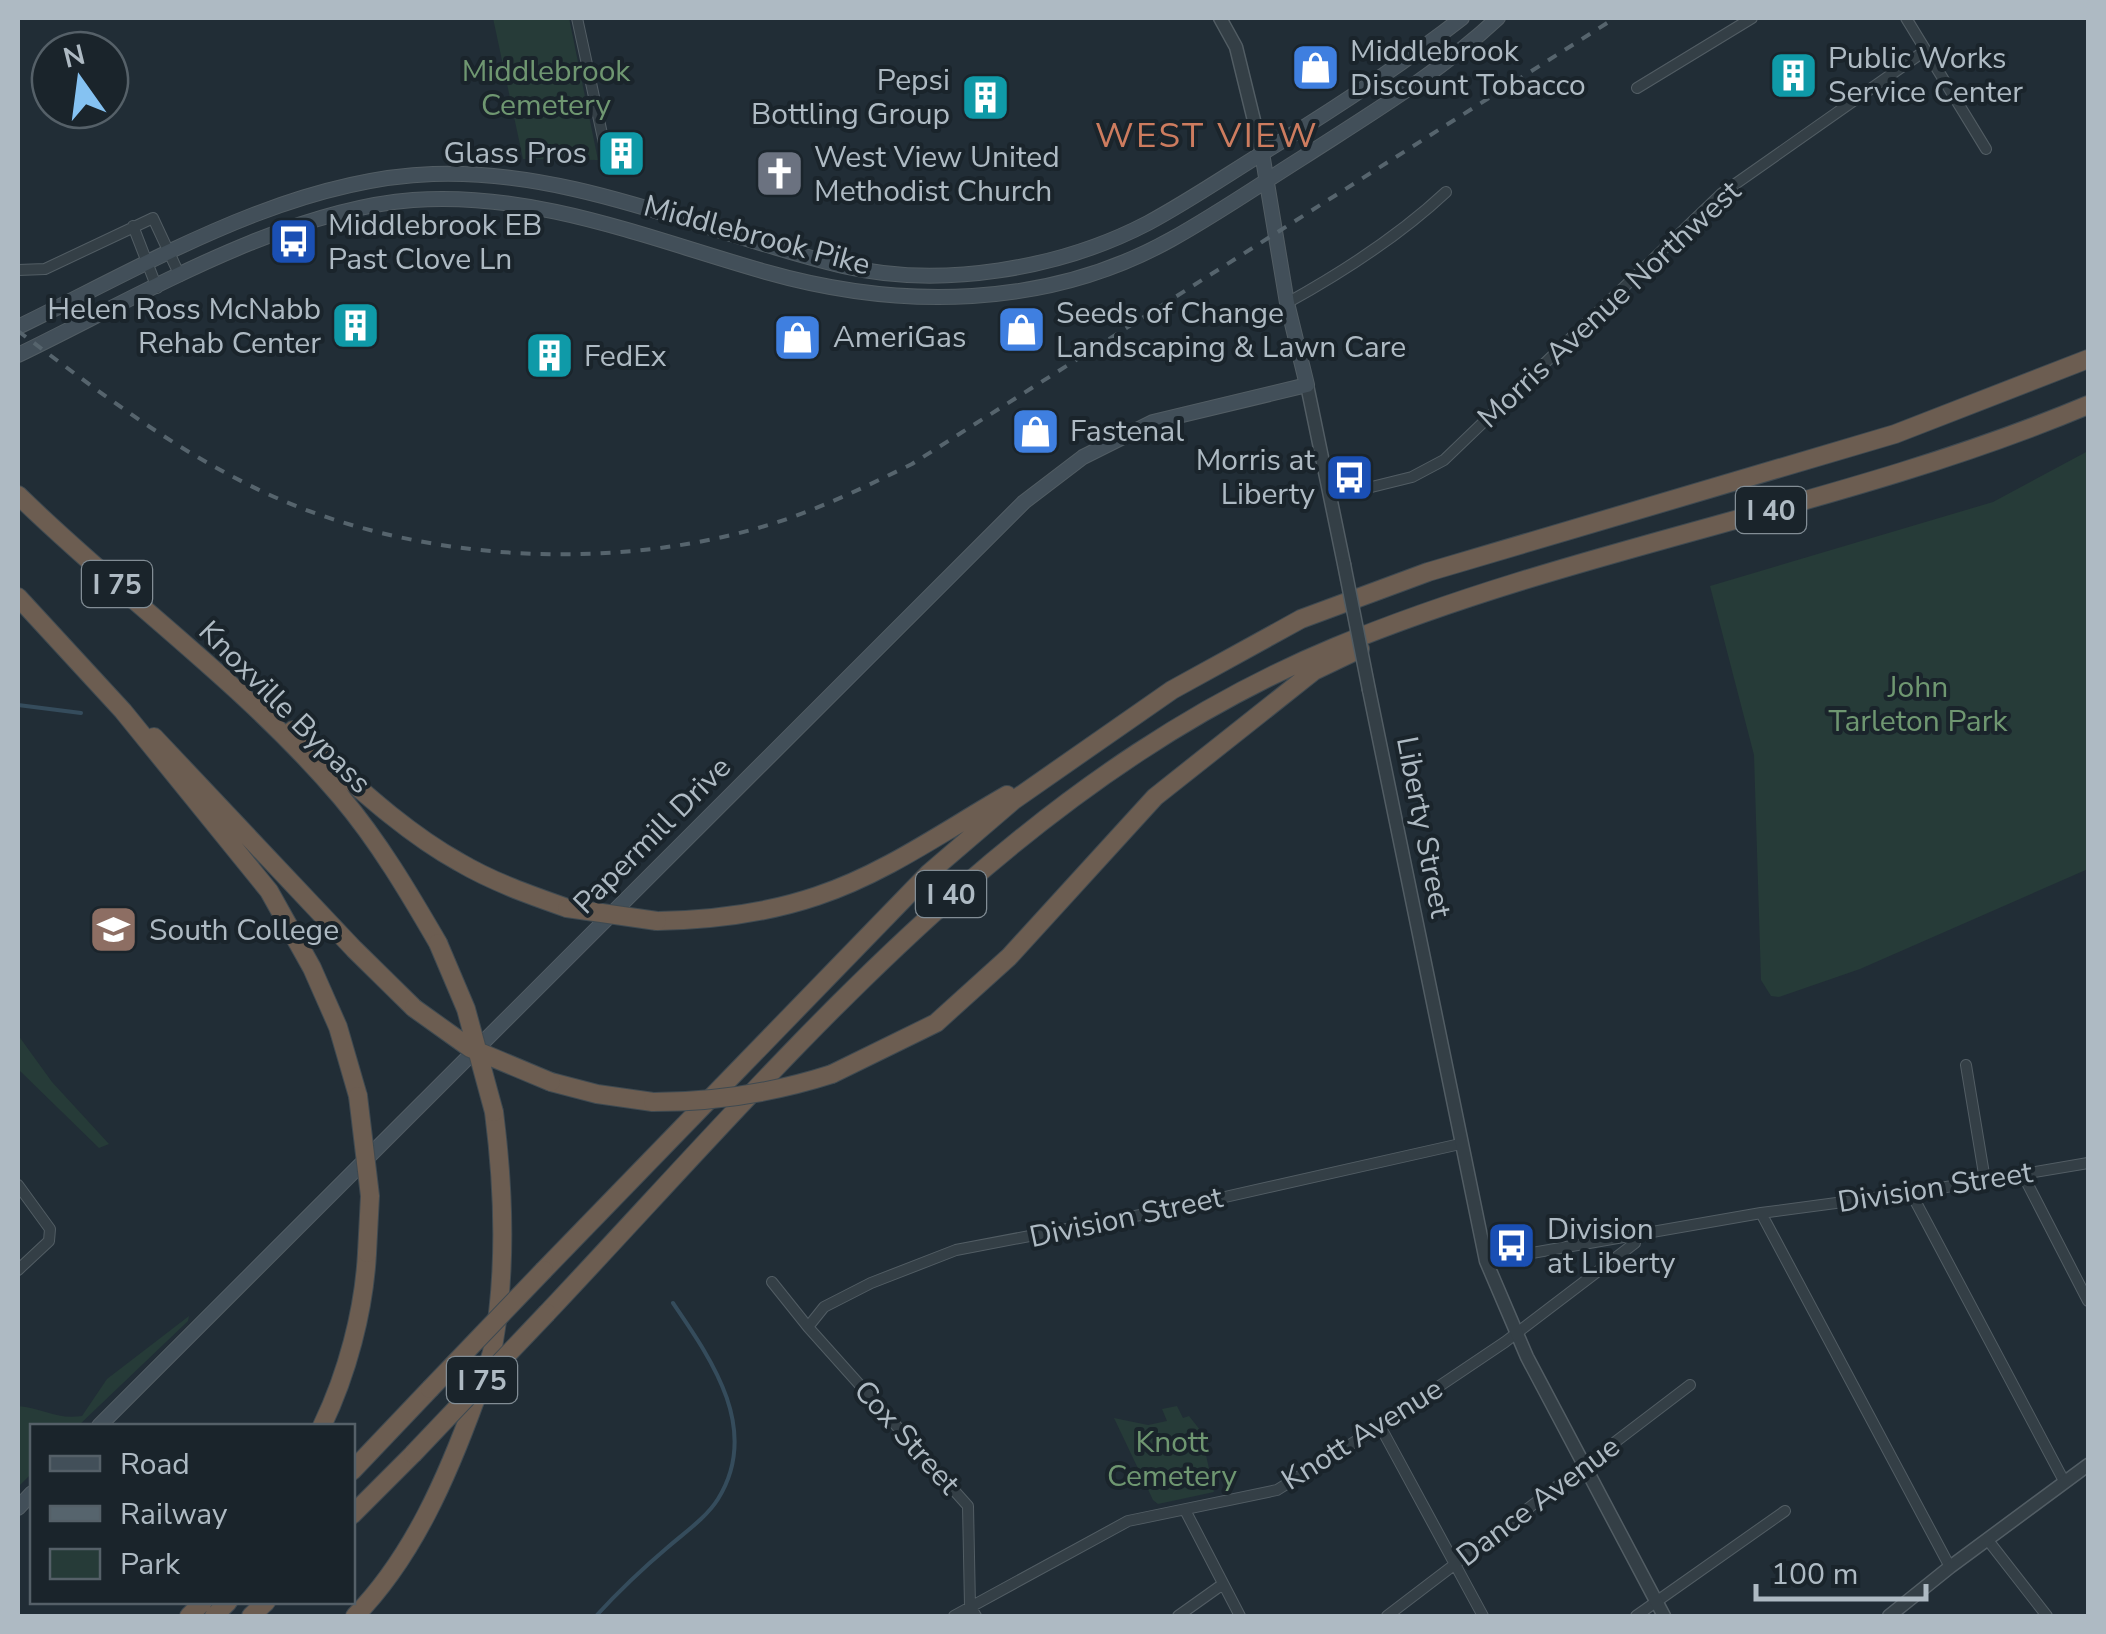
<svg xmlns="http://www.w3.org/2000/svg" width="2106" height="1634" font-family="'Nunito Sans',sans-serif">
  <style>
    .green { fill: #263b38 }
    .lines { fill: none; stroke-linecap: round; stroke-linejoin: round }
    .stream { stroke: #354c5c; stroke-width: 4 }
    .minor-casing { stroke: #525d64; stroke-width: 12 }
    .tertiary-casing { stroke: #525d64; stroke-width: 15 }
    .secondary-casing { stroke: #525d64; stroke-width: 16 }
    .motorway-casing { stroke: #3f4a51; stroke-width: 20 }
    .minor { stroke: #343f46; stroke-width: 10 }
    .tertiary { stroke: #343f46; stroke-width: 12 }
    .secondary { stroke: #424f59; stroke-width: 14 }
    .motorway { stroke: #6c5d51; stroke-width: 18 }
    .rail { stroke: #56646d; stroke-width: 4; stroke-dasharray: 10 10; stroke-linecap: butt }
    .tertiary-bridge-casing { stroke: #525d64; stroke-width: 15; stroke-linecap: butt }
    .motorway-bridge-casing { stroke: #3f4a51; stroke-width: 20; stroke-linecap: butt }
    .tertiary-bridge { stroke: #343f46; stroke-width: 12 }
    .motorway-bridge { stroke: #6c5d51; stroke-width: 18 }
    .labels { text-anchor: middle; stroke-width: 8; stroke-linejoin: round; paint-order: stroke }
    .shield { fill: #1a242b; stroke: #828d95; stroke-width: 2.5 }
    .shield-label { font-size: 28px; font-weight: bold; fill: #aebac3 }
    .poi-label { font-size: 30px; fill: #aebac3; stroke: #1a242b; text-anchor: start }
    .park-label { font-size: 30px; fill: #6f9771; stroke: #1a242b }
    .street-label { font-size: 30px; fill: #aebac3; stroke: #1a242b }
    .quarter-label { font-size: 35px; letter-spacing: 2.5px; fill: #cd7c5f; stroke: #1a242b }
  </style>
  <rect width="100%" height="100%" fill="#212d36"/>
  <!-- green -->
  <path class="green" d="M493,18H569L598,160L523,159Z
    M2088,451V869L1860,969L1779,997L1771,996L1761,980L1754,755L1710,586L1993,502Z
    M18,1035L52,1082L109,1144L99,1148L18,1069Z
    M189,1316L188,1321L78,1426H32V1473L18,1487V1406C43,1408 56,1420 82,1416L107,1379Z
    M1177,1406L1183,1418L1189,1416L1208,1440L1206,1455L1214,1492L1158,1504L1153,1500L1114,1418L1148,1425L1167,1421L1162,1409Z"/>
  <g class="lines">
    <!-- stream -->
    <path class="stream" d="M18,705L81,713
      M596,1616C618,1592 642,1569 668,1547C684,1533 706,1518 718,1499C761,1430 712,1360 673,1303"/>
    <defs>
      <path id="minor" d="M577,18L607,157
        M1906,18L1986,149
        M1637,88L1752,18
        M133,226L157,288
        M18,270L45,269L153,218L180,276
        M1287,303C1343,272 1399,236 1446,192
        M1331,497L1412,477L1444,460L1721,194L1926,50
        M1966,1065L1985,1180
        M2022,1173L2088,1301
        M18,1185L50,1229L49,1241L18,1270
        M1911,1193L2064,1481
        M1761,1213L1950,1567
        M1486,1261L1761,1213L1911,1193L2088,1163
        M772,1282L808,1327L968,1506L970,1606L976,1616
        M808,1327L824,1307L871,1283L956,1250L1172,1209L1460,1144
        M1380,1426L1483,1616
        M1185,1510L1240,1616
        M1987,1539L2047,1616
        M954,1616L1128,1521L1277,1490L1380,1426L1505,1342L1635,1243L1634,1235
        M1178,1616L1223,1584
        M1387,1616L1690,1385
        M1636,1616L1785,1511"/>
      <path id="tertiary" d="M1220,18L1236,47L1262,153
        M1307,385L1344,564
        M1369,690L1486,1261L1527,1357L1664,1616
        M1889,1616L1950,1567L2088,1465"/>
      <path id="secondary" d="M18,327C146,265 287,179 433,174C574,169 708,234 843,266C941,289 1060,269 1148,223C1187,202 1224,177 1261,154C1331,111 1398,68 1462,18
        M18,355C136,298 282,210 413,200C535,191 650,239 766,272C900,310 1047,309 1172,239C1217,214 1259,185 1302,158C1370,114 1439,73 1498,18
        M99,1426L1024,502L1083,457L1153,422L1307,385L1287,303L1262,153
        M18,1508L32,1493"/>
      <path id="motorway" d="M18,495C123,598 245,684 341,797C379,842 409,893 438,943
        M18,597L123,711L269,891L312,968L338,1027L358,1096
        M293,730C346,776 398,828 459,862C493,882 530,895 567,908
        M154,737L354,949L414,1008
        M657,921C712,920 764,914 817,896C884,874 946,830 1007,795
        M832,1074L936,1023L1009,957L1155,797L1314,671L1360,649
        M551,1082L597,1094L653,1102
        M544,1270L929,873L1014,800L1172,690L1301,619L1428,572L1895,434L2088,359
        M547,1313C783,1063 1010,782 1335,647C1579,546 1845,507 2088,405
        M322,1426C347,1374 364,1311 367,1253
        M352,1471L430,1389
        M352,1515L413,1454
        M189,1616L203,1602
        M214,1616L228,1602
        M251,1616L266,1602
        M355,1616C413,1557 448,1475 476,1398C481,1381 490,1364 493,1347C507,1269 504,1190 494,1112"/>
    </defs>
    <!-- minor casing -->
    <use href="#minor" class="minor-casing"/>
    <!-- tertiary casing -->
    <use href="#tertiary" class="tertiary-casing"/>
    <!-- secondary casing -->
    <use href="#secondary" class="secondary-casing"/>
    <!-- motorway casing -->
    <use href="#motorway" class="motorway-casing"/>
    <!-- minor -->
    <use href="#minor" class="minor"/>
    <!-- tertiary -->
    <use href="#tertiary" class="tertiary"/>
    <!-- secondary -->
    <use href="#secondary" class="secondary"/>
    <!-- motorway -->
    <use href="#motorway" class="motorway"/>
    <!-- rail -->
    <path class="rail" d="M18,331C90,385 163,442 245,483C403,564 619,576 787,519C830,504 871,484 912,464L1615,18"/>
    <defs>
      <path id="tertiary-bridge" d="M1344,564L1369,690"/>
      <path id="motorway-bridge" d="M567,908L657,921
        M438,943L466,1009L494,1112
        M414,1008L470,1048L551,1082
        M358,1096L370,1196L367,1253
        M653,1102C715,1102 773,1093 832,1074
        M430,1389L544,1270
        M413,1454L547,1313"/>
    </defs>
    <!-- tertiary-bridge casing -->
    <use href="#tertiary-bridge" class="tertiary-bridge-casing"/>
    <!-- motorway-bridge casing -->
    <use href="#motorway-bridge" class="motorway-bridge-casing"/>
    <!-- tertiary-bridge -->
    <use href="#tertiary-bridge" class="tertiary-bridge"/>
    <!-- motorway-bridge -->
    <use href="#motorway-bridge" class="motorway-bridge"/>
  </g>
  <!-- icons -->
  <defs>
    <symbol id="shop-square" viewBox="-11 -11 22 22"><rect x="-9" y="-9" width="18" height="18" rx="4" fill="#3f7fe0" stroke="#1a242b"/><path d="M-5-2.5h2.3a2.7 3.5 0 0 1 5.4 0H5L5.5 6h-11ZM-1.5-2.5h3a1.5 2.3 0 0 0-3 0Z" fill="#fff"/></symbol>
    <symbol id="building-square" viewBox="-11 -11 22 22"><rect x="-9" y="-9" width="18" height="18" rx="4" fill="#0f9aa8" stroke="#1a242b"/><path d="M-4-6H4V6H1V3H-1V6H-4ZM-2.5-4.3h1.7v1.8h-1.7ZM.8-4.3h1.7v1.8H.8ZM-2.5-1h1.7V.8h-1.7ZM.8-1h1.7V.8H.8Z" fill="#fff"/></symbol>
    <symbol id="church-square" viewBox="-11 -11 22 22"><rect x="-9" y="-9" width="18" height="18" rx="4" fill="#6b7280" stroke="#1a242b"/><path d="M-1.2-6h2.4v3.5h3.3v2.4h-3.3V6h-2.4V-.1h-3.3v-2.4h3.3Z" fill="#fff"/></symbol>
    <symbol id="bus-square" viewBox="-11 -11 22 22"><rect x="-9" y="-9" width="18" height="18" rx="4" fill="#1a4fb4" stroke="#1a242b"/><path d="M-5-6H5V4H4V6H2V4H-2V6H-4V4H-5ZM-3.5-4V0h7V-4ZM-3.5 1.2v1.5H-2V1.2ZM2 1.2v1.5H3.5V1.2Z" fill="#fff"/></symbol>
    <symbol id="university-square" viewBox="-11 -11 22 22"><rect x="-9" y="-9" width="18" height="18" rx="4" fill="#8d6e63" stroke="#1a242b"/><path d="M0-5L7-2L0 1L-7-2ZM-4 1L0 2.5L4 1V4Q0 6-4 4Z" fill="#fff"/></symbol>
  </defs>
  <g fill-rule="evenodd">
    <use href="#shop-square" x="1288" y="40" width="55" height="55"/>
    <use href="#building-square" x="1766" y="48" width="55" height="55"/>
    <use href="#building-square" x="958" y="70" width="55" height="55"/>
    <use href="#building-square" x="594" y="126" width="55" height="55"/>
    <use href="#church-square" x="752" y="146" width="55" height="55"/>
    <use href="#bus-square" x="266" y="214" width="55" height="55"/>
    <use href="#building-square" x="328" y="298" width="55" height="55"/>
    <use href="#shop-square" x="994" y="302" width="55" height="55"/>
    <use href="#shop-square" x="770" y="310" width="55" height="55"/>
    <use href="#building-square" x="522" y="328" width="55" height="55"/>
    <use href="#shop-square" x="1008" y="404" width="55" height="55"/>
    <use href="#bus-square" x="1322" y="450" width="55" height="55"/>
    <use href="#university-square" x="86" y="902" width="55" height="55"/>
    <use href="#bus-square" x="1484" y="1218" width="55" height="55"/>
  </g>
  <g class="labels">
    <!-- shield labels -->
    <g class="shield">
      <rect x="1736" y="487" width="70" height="46" rx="8"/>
      <rect x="82" y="561" width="70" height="46" rx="8"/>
      <rect x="916" y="871" width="70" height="46" rx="8"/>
      <rect x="447" y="1357" width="70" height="46" rx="8"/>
    </g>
    <g class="shield-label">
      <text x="1771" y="520">I 40</text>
      <text x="117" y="594">I 75</text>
      <text x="951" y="904">I 40</text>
      <text x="482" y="1390">I 75</text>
    </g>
    <!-- poi labels -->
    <g class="poi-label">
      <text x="1350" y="61">Middlebrook<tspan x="1350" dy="34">Discount Tobacco</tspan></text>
      <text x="1828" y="68">Public Works<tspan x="1828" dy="34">Service Center</tspan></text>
      <text x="950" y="90" text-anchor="end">Pepsi<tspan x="950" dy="34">Bottling Group</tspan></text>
      <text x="587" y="163" text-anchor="end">Glass Pros</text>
      <text x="814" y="167">West View United<tspan x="814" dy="34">Methodist Church</tspan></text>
      <text x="328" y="235">Middlebrook EB<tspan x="328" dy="34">Past Clove Ln</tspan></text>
      <text x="321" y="319" text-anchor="end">Helen Ross McNabb<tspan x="321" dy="34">Rehab Center</tspan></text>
      <text x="1056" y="323">Seeds of Change<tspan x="1056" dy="34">Landscaping &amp; Lawn Care</tspan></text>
      <text x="833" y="347">AmeriGas</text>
      <text x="584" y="366">FedEx</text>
      <text x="1070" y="441">Fastenal</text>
      <text x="1315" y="470" text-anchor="end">Morris at<tspan x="1315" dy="34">Liberty</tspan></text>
      <text x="149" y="940">South College</text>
      <text x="1547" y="1239">Division<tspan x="1547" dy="34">at Liberty</tspan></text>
    </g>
    <!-- park labels -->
    <g class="park-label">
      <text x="546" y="81">Middlebrook<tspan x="546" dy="34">Cemetery</tspan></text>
      <text x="1918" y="697">John<tspan x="1918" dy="34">Tarleton Park</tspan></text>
      <text x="1172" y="1452">Knott<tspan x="1172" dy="34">Cemetery</tspan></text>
    </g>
    <!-- street labels -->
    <g class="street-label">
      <text transform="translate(757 235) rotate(15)" y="10">Middlebrook Pike</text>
      <text transform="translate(1609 304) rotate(-43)" y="10">Morris Avenue Northwest</text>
      <text transform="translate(285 707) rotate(45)" y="10">Knoxville Bypass</text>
      <text transform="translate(1424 827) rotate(79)" y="10">Liberty Street</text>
      <text transform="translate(652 835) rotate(-45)" y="10">Papermill Drive</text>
      <text transform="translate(1935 1187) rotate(-9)" y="10">Division Street</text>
      <text transform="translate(1126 1217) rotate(-12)" y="10">Division Street</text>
      <text transform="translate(1362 1434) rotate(-32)" y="10">Knott Avenue</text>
      <text transform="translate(907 1437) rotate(48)" y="10">Cox Street</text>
      <text transform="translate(1538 1501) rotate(-37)" y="10">Dance Avenue</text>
    </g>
    <!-- quarter labels -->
    <g class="quarter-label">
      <text x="1207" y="147">WEST VIEW</text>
    </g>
  </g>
  <!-- border -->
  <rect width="2106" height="1634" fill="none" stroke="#aebac3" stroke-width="40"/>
  <!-- legend -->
  <rect x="30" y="1424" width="325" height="180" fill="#1a242b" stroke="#556068" stroke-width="2.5"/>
  <rect x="50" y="1456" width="50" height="15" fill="#424f59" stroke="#556068" stroke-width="2.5"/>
  <text x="120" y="1474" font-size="30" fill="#aebac3">Road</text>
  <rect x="50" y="1506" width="50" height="15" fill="#56646d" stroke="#556068" stroke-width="2.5"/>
  <text x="120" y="1524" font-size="30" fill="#aebac3">Railway</text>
  <rect x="50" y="1549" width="50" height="30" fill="#263b38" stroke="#556068" stroke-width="2.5"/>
  <text x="120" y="1574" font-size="30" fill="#aebac3">Park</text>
  <!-- north arrow -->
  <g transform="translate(80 80) rotate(346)"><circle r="48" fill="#1a242b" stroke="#556068" stroke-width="2.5"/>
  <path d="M0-8L18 38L0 25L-18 38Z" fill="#85c2f2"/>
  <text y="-15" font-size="28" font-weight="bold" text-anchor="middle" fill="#aebac3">N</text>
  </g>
  <!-- scale -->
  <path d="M1756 1584v15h170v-15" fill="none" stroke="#aebac3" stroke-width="5"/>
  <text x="1771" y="1584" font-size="30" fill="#aebac3" stroke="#1a242b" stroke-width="8" paint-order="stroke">100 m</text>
</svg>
